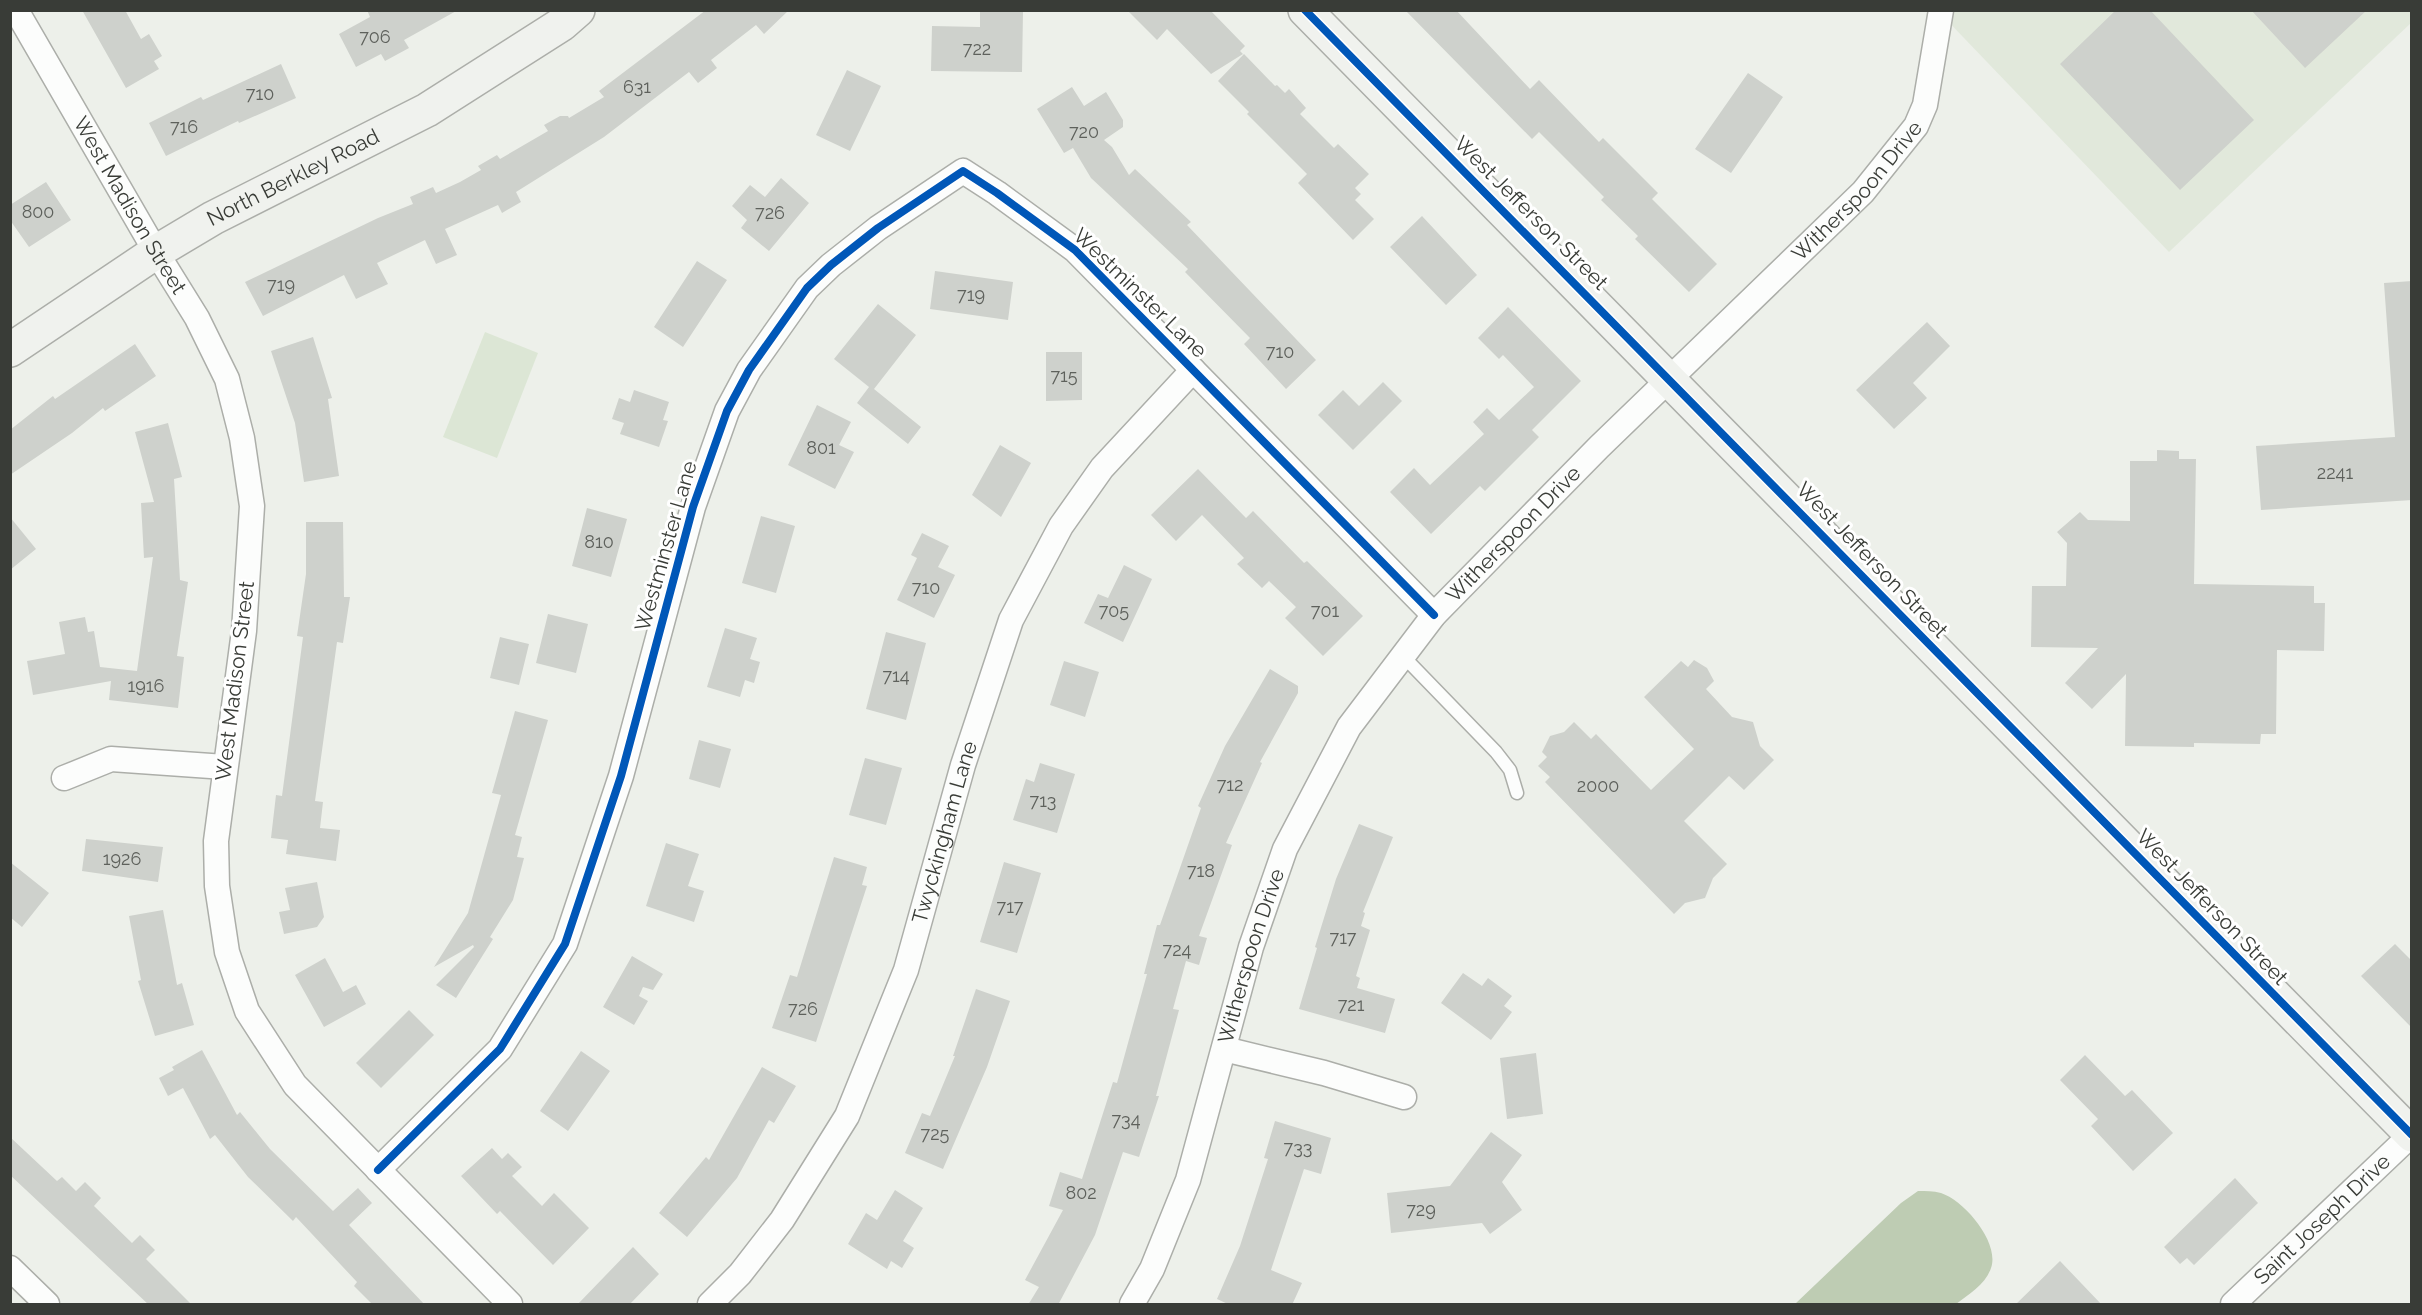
<svg xmlns="http://www.w3.org/2000/svg" width="2422" height="1315" font-family="Raleway,sans-serif">
  <style>
    .built { fill: #e1e8db }
    .green { fill: #dce6d5 }
    .water { fill: #beccb3 }
    .building { fill: #ced1cc }
    .lines { fill: none; stroke-linecap: round; stroke-linejoin: round }
    .lane-casing { stroke: #acaea9; stroke-width: 15 }
    .street-casing { stroke: #acaea9; stroke-width: 27 }
    .secondary-casing { stroke: #acaea9; stroke-width: 36 }
    .lane { stroke: #fcfdfc; stroke-width: 12 }
    .street { stroke: #fcfdfc; stroke-width: 24 }
    .secondary { stroke: #f0f2ee; stroke-width: 33 }
    .cycleway-casing { stroke: #fff; stroke-width: 11 }
    .cycleway { stroke: #0057b8; stroke-width: 8 }
    .labels { text-anchor: middle; stroke-width: 6; stroke-linejoin: round; paint-order: stroke }
    .number-label { font-size: 18px; fill: #5e615c }
    .street-label { font-size: 21px; fill: #393c37; stroke: #fff }
  </style>
  <rect width="100%" height="100%" fill="#edf0ea"/>
  <!-- built -->
  <path class="built" d="M1941,10H2411L2412,22L2169,252L1940,13Z"/>
  <!-- green -->
  <path class="green" d="M485,332L538,353L497,458L443,437Z"/>
  <!-- water -->
  <path class="water" d="M1918,1191C1926,1191 1933,1191 1941,1193C1965,1201 2000,1243 1991,1268C1986,1284 1969,1294 1956,1304H1795L1901,1203Z"/>
  <!-- building -->
  <path class="building" d="M82,10H125L141,39L149,34L162,56L154,61L159,69L126,88Z
    M367,10H458L404,40L409,48L385,61L381,54L356,67L339,34L370,17Z
    M706,10H789L764,34L756,25L711,60L717,68L698,83L689,72L604,137L516,192L521,202L502,213L498,205L445,229L457,255L436,264L425,240L377,263L388,284L356,299L344,275L263,316L245,282L378,218L413,204L410,197L433,187L436,193L460,182L481,170L478,166L497,155L500,159L548,131L544,125L560,116H568L569,118L604,97L599,91Z
    M1127,10H1210L1245,46L1240,51L1243,54L1211,74L1167,29L1157,40Z
    M1405,10H1456L1530,89L1539,80L1599,142L1603,138L1658,193L1652,199L1717,264L1689,292L1635,239L1638,236L1601,200L1604,197L1539,132L1532,139Z
    M2116,10H2150L2254,120L2180,190L2060,64Z
    M2251,10H2367L2305,68Z
    M980,11H1023L1022,72L931,71L932,26L980,27Z
    M1244,54L1275,86L1277,85L1285,93L1289,89L1306,108L1300,114L1334,148L1338,144L1369,174L1355,188L1361,194L1355,200L1374,219L1353,240L1298,183L1307,174L1247,114L1249,112L1218,81Z
    M281,64L296,98L239,123L238,121L166,156L149,123L201,97L203,100Z
    M847,70L881,86L850,151L816,135Z
    M1748,73L1783,97L1731,173L1695,149Z
    M1072,87L1084,106L1106,92L1123,120V127L1104,140L1112,147L1129,175L1135,169L1191,222L1187,225L1316,360L1286,389L1244,344L1250,338L1185,272L1188,269L1091,178L1073,148L1064,153L1037,109Z
    M781,178L809,203L769,251L741,228L747,220L732,206L750,185L765,197Z
    M46,182L71,220L29,247L10,220V205Z
    M1422,216L1477,275L1446,305L1390,247Z
    M697,261L727,280L683,347L654,327Z
    M935,271L1013,282L1008,320L930,309Z
    M2412,281V500L2261,510L2256,446L2395,437L2384,283Z
    M878,304L916,335L874,389L921,427L908,444L857,403L869,387L834,359Z
    M1508,307L1581,381L1532,430L1539,437L1485,491L1480,486L1431,534L1390,492L1414,468L1430,485L1484,434L1473,422L1487,408L1499,420L1534,387L1503,355L1499,359L1478,338Z
    M1927,322L1950,346L1913,383L1927,398L1894,429L1856,390Z
    M313,337L332,398L328,399L339,476L304,482L295,423L271,351Z
    M135,344L156,376L105,411L103,408L72,433L10,475V430L53,396L55,399Z
    M1046,352H1082V400L1046,401Z
    M1383,382L1402,401L1353,450L1318,415L1343,390L1359,406Z
    M634,390L669,402L663,420L668,421L659,447L620,434L624,423L612,419L619,398L630,402Z
    M817,405L851,422L839,445L854,452L835,489L788,465Z
    M168,423L182,477L174,479L180,580L188,582L177,656L184,657L178,708L109,700L111,681L33,695L27,661L65,654L59,622L85,617L88,632L94,631L100,667L137,671L153,557L144,558L141,503L154,502L135,432Z
    M1000,445L1031,463L1001,517L972,495Z
    M2157,450L2179,451V459H2196L2194,584L2314,586V603H2325L2324,651L2277,650L2276,734H2261L2260,744L2194,743V747L2125,746L2126,674L2092,709L2065,683L2098,648L2031,647L2032,586H2066L2067,543L2057,532L2080,512L2088,520L2130,521V461H2157Z
    M1198,469L1246,518L1253,511L1304,563L1307,561L1363,616L1323,656L1285,618L1296,607L1269,581L1262,588L1237,564L1244,558L1202,515L1176,541L1151,515Z
    M587,508L627,519L611,577L572,566Z
    M761,516L795,526L776,593L742,583Z
    M10,517L36,549L10,570Z
    M306,522H343L344,597H350L343,643L337,642L315,801L323,802L320,828L340,830L336,861L286,854L288,840L271,838L276,795L282,796L303,637L297,636L306,574Z
    M922,533L949,546L938,567L955,575L934,618L897,600L917,558L911,555Z
    M1124,565L1152,579L1123,642L1084,623L1098,594L1108,598Z
    M548,614L588,624L576,673L536,663Z
    M725,628L757,638L750,659L760,662L754,683L745,680L740,697L707,687Z
    M886,632L926,643L906,720L866,709Z
    M500,637L529,644L519,685L490,678Z
    M1694,660L1707,668L1714,681L1706,689L1732,717L1753,722L1760,746L1774,760L1744,790L1729,776L1684,821L1727,864L1713,878L1705,898L1685,903L1674,914L1545,782L1550,777L1538,766L1547,757L1542,752L1550,736L1564,732L1574,722L1591,739L1596,734L1651,790L1694,749L1644,697L1681,661L1688,667Z
    M1064,661L1099,672L1085,717L1050,705Z
    M1270,669L1298,686V693L1260,762L1262,763L1226,843L1232,845L1199,936L1207,938L1199,965L1186,961L1173,1009L1179,1010L1156,1096H1159L1139,1157L1123,1152L1095,1235L1058,1305H1028L1039,1287L1025,1280L1063,1210L1049,1206L1060,1172L1082,1179L1113,1082L1117,1083L1147,974H1144L1157,925H1160L1201,808L1198,806L1225,746Z
    M515,711L548,720L515,835L522,837L517,857L524,858L513,900L490,937L493,939L456,998L436,985L474,947L473,945L434,967L468,913L501,795L492,793Z
    M699,740L731,749L720,788L689,779Z
    M865,758L902,768L886,825L849,815Z
    M1040,763L1075,774L1057,833L1013,820L1026,779L1034,782Z
    M1359,824L1393,837L1363,912L1365,913L1361,926L1370,930L1356,976L1360,978L1357,988L1395,999L1385,1033L1299,1009L1317,948L1315,947L1336,879Z
    M86,839L163,847L158,882L82,871Z
    M666,843L699,854L688,886L704,891L694,922L646,906Z
    M834,857L867,867L862,885L867,886L816,1042L772,1028L790,975L797,977Z
    M10,862L49,893L22,927L10,917Z
    M1004,862L1041,873L1017,953L980,942Z
    M317,882L324,917L317,927L284,934L279,912L290,910L285,888Z
    M163,910L177,985L182,983L194,1025L155,1036L138,981L141,980L129,916Z
    M2395,944L2412,961V1028L2361,976Z
    M632,956L663,974L653,990L643,987L639,996L648,1001L634,1025L603,1007Z
    M325,958L343,992L356,985L366,1004L324,1027L295,975Z
    M1463,973L1482,986L1488,978L1512,996L1504,1006L1512,1012L1491,1040L1441,1003Z
    M976,989L1010,1001L987,1067L943,1169L905,1153L922,1113L930,1116L955,1056H953Z
    M409,1010L434,1035L381,1088L356,1063Z
    M202,1050L237,1115L240,1112L270,1149L333,1211L358,1188L372,1203L349,1225L425,1305H373L354,1286L357,1282L296,1217L293,1221L248,1177L215,1135L210,1139L183,1088L168,1096L159,1078L174,1070L172,1067Z
    M581,1051L610,1071L568,1131L540,1111Z
    M1536,1053L1543,1114L1507,1119L1500,1058Z
    M2085,1055L2125,1096L2132,1090L2173,1133L2133,1171L2091,1126L2098,1119L2060,1080Z
    M762,1067L796,1086L774,1123L769,1120L737,1178L687,1237L659,1213L706,1157L709,1160Z
    M1275,1121L1331,1138L1321,1174L1304,1169L1271,1270L1302,1283L1292,1305H1230L1217,1299L1240,1246L1268,1159L1264,1158Z
    M1491,1132L1522,1155L1502,1182L1522,1210L1490,1234L1482,1223L1391,1233L1387,1193L1450,1186Z
    M10,1137L57,1181L62,1177L76,1191L85,1182L101,1198L94,1206L132,1243L140,1235L155,1250L146,1259L192,1305H149L10,1175Z
    M492,1148L502,1159L508,1153L522,1167L512,1176L542,1206L554,1193L589,1228L553,1265L500,1211L497,1214L461,1176Z
    M2235,1178L2258,1203L2194,1265L2187,1258L2180,1264L2164,1247Z
    M895,1190L923,1208L903,1241L914,1248L902,1268L891,1261L887,1269L848,1244L866,1213L877,1220Z
    M633,1247L659,1274L629,1305H577Z
    M2060,1261L2102,1305H2015Z"/>
  <g class="lines">
    <defs>
      <path id="lane" d="M1403,656L1496,752L1510,770L1517,793"/>
      <g id="street">
        <path id="s1" d="M16,10L156,252L197,318L227,379L242,438L252,506L244,631L216,841L217,886L227,952L247,1011L295,1085L510,1304"/>
        <path d="M64,778L111,759L225,767"/>
        <path d="M1224,1049L1324,1073L1404,1097"/>
        <path d="M378,1170L500,1049L565,944L621,776L693,507L727,411L749,370L807,288L831,265L878,228L963,171L997,193L1075,250L1434,615"/>
        <path d="M10,1268L47,1304"/>
        <path id="s2" d="M710,1304L740,1274L782,1220L847,1116L906,970L963,765L1011,620L1061,526L1102,468L1193,370"/>
        <path id="s3" d="M1132,1304L1152,1269L1188,1180L1251,947L1285,849L1349,727L1434,615L1599,447L1863,192L1916,126L1925,105L1941,10"/>
        <path id="s4" d="M2233,1304L2411,1135"/>
      </g>
      <g id="secondary">
        <path d="M1305,10L2412,1135"/>
        <path id="s5" d="M10,350L156,252L213,218L427,110L562,24L578,10"/>
      </g>
    </defs>
    <!-- lane casing -->
    <use href="#lane" class="lane-casing"/>
    <!-- street casing -->
    <use href="#street" class="street-casing"/>
    <!-- secondary casing -->
    <use href="#secondary" class="secondary-casing"/>
    <!-- lane -->
    <use href="#lane" class="lane"/>
    <!-- street -->
    <use href="#street" class="street"/>
    <!-- secondary -->
    <use href="#secondary" class="secondary"/>
    <defs>
      <path id="cycleway" d="M1305,10L2412,1135
        M378,1170L500,1049L565,944L621,776L693,507L727,411L749,370L807,288L831,265L878,228L963,171L997,193L1075,250L1434,615"/>
    </defs>
    <!-- cycleway casing -->
    <use href="#cycleway" class="cycleway-casing"/>
    <!-- cycleway -->
    <use href="#cycleway" class="cycleway"/>
  </g>
  <g class="labels">
    <!-- number labels -->
    <g class="number-label">
      <text x="375" y="43">706</text>
      <text x="977" y="55">722</text>
      <text x="637" y="93">631</text>
      <text x="260" y="100">710</text>
      <text x="184" y="133">716</text>
      <text x="1084" y="138">720</text>
      <text x="38" y="218">800</text>
      <text x="770" y="219">726</text>
      <text x="281" y="291">719</text>
      <text x="971" y="301">719</text>
      <text x="1280" y="358">710</text>
      <text x="1064" y="382">715</text>
      <text x="821" y="454">801</text>
      <text x="2335" y="479">2241</text>
      <text x="599" y="548">810</text>
      <text x="926" y="594">710</text>
      <text x="1114" y="617">705</text>
      <text x="1325" y="617">701</text>
      <text x="896" y="682">714</text>
      <text x="146" y="692">1916</text>
      <text x="1230" y="791">712</text>
      <text x="1598" y="792">2000</text>
      <text x="1043" y="807">713</text>
      <text x="122" y="865">1926</text>
      <text x="1201" y="877">718</text>
      <text x="1010" y="913">717</text>
      <text x="1343" y="944">717</text>
      <text x="1177" y="956">724</text>
      <text x="1351" y="1011">721</text>
      <text x="803" y="1015">726</text>
      <text x="1126" y="1126">734</text>
      <text x="935" y="1140">725</text>
      <text x="1298" y="1154">733</text>
      <text x="1081" y="1199">802</text>
      <text x="1421" y="1216">729</text>
    </g>
    <!-- street labels -->
    <g class="street-label">
      <text dy="7" stroke="none"><textPath href="#s5" startOffset="332">North Berkley Road</textPath></text>
      <text dy="7" stroke="none"><textPath href="#s3" startOffset="1359">Witherspoon Drive</textPath></text>
      <text dy="7" stroke="none"><textPath href="#s1" startOffset="226">West Madison Street</textPath></text>
      <text transform="translate(1531 213) rotate(45)" y="7">West Jefferson Street</text>
      <text transform="translate(1140 293) rotate(44)" y="7">Westminster Lane</text>
      <text dy="7" stroke="none"><textPath href="#s3" startOffset="873">Witherspoon Drive</textPath></text>
      <text transform="translate(666 546) rotate(-74)" y="7">Westminster Lane</text>
      <text transform="translate(1872 560) rotate(46)" y="7">West Jefferson Street</text>
      <text transform="translate(235 681) rotate(-83)" y="7">West Madison Street</text>
      <text dy="7" stroke="none"><textPath href="#s2" startOffset="534">Twyckingham Lane</textPath></text>
      <text transform="translate(2212 907) rotate(46)" y="7">West Jefferson Street</text>
      <text dy="7" stroke="none"><textPath href="#s3" startOffset="369">Witherspoon Drive</textPath></text>
      <text dy="7" stroke="none"><textPath href="#s4" startOffset="123">Saint Joseph Drive</textPath></text>
    </g>
  </g>
  <!-- border -->
  <rect width="2422" height="1315" fill="none" stroke="#393c37" stroke-width="24"/>
</svg>
